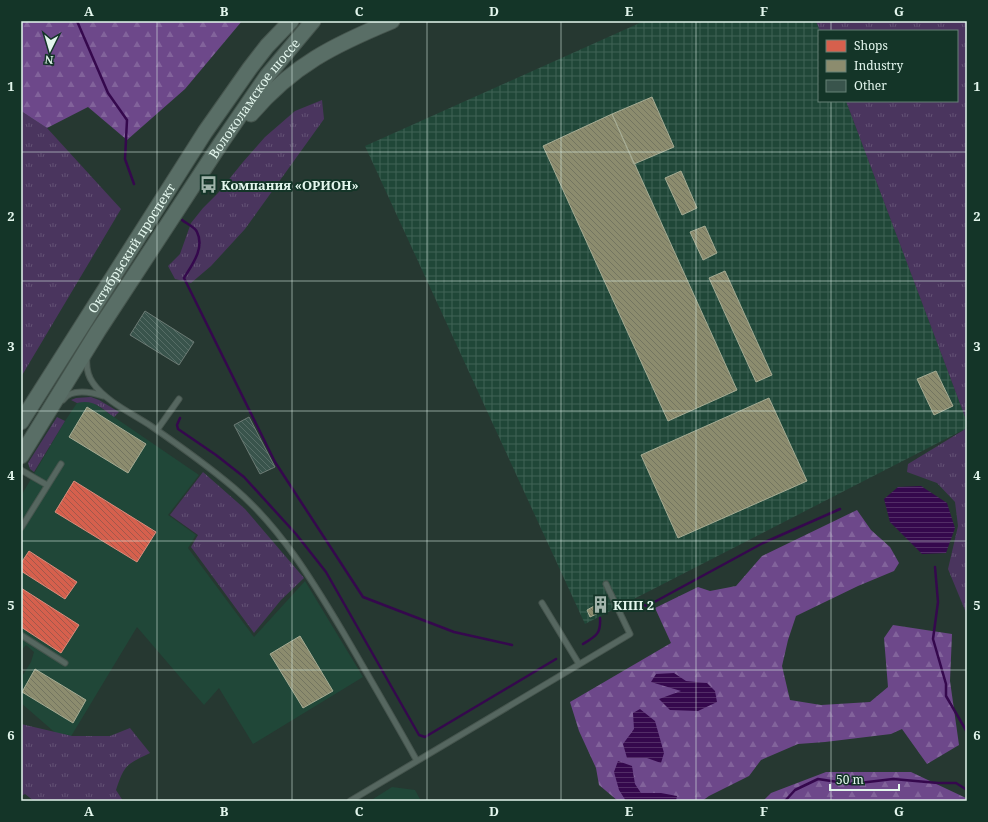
<svg xmlns="http://www.w3.org/2000/svg" width="988" height="822" font-family="'Noto Serif',serif">
  <style>
    .built { fill: #204738 }
    .industrial { fill: url(#industrial-grid) }
    .grass { fill: url(#grass-tufts) }
    .forest { fill: url(#forest-firs) }
    .water { fill: url(#water-rules) }
    .shops { fill: url(#shops-back-hatch); stroke: #da8d7d }
    .industry { fill: url(#industry-back-hatch); stroke: #a6ac94 }
    .lines { fill: none; stroke-linecap: round; stroke-linejoin: round }
    .stream { stroke: #35084d; stroke-width: 2.5 }
    .building { fill: url(#building-back-hatch); stroke: #6b7a74 }
    .service-casing { stroke: #46554e; stroke-width: 7 }
    .primary-casing { stroke: #46554e; stroke-width: 17 }
    .service { stroke: #566760; stroke-width: 5 }
    .primary { stroke: #596e66; stroke-width: 15 }
    .grid { fill: none; stroke: #e3f6ed; stroke-width: 1; stroke-opacity: 0.55 }
    .labels { text-anchor: middle; stroke-width: 4; stroke-linejoin: round; paint-order: stroke }
    .street-label { font-size: 13px; fill: #e3f6ed; stroke: #143528 }
    .poi-label { font-size: 13px; font-weight: bold; fill: #e3f6ed; stroke: #143528; text-anchor: start }
    .neatline { fill: none; stroke: #e3f6ed; stroke-width: 1.5 }
    .grid-label { font-size: 13px; text-anchor: middle; font-weight: bold; fill: #e3f6ed }
  </style>
  <defs>
    <pattern id="industrial-grid" width="8" height="8" patternUnits="userSpaceOnUse"><rect width="8" height="8" fill="#204738"/><path d="M0 4h8M4 0v8" fill="none" stroke="#406255"/></pattern>
    <pattern id="grass-tufts" width="24" height="20" patternUnits="userSpaceOnUse"><rect width="24" height="20" fill="#4a355e"/><path d="M3 7l-1-3M5 7V3M7 7l1-3M15 17l-1-3M17 17v-4M19 17l1-3" fill="none" stroke="#645375"/></pattern>
    <pattern id="forest-firs" width="22" height="20" patternUnits="userSpaceOnUse"><rect width="22" height="20" fill="#6d488a"/><path d="M5 1l3.5 6h-7zM16 11l3.5 6h-7z" fill="#82639b"/></pattern>
    <pattern id="water-rules" width="6" height="5" patternUnits="userSpaceOnUse"><rect width="6" height="5" fill="#35084d"/><path d="M0 2.5h6" fill="none" stroke="#522d67"/></pattern>
    <pattern id="shops-back-hatch" width="6" height="6" patternUnits="userSpaceOnUse"><rect width="6" height="6" fill="#d6604d"/><path d="M-1 5l2 2M0 0l6 6M5-1l2 2" fill="none" stroke="#a3584b"/></pattern>
    <pattern id="industry-back-hatch" width="6" height="6" patternUnits="userSpaceOnUse"><rect width="6" height="6" fill="#8c8c6e"/><path d="M-1 5l2 2M0 0l6 6M5-1l2 2" fill="none" stroke="#737560"/></pattern>
    <pattern id="building-back-hatch" width="6" height="6" patternUnits="userSpaceOnUse"><rect width="6" height="6" fill="#39544c"/><path d="M-1 5l2 2M0 0l6 6M5-1l2 2" fill="none" stroke="#566d66"/></pattern>
  </defs>
  <rect width="100%" height="100%" fill="#263831"/>
  <!-- built -->
  <path class="built" d="M84,401L92,402L199,475L168,515L196,535L188,548L254,637L305,581L363,677L253,744L219,688L204,705L137,627L67,743L21,703V678L31,662L34,652L26,645L21,651V496L65,421L77,403Z
    M392,787L415,790L421,801H370Z"/>
  <!-- industrial -->
  <path class="industrial" d="M644,21H816L820,31L819,101H846L967,422V428L585,624L365,146Z"/>
  <!-- grass -->
  <path class="grass" d="M816,21H967V422L846,101H957V31H820Z
    M322,100L324,119L245,229L211,266L191,283L175,279L168,266L180,254L191,223L203,208L218,193L243,162L265,137L295,111Z
    M21,111L47,128L121,209L21,377Z
    M91,397L99,400L119,412L114,417C101,408 94,399 77,403L71,400L76,398Z
    M57,417L65,421L34,472L30,469L28,463Z
    M967,428V615L948,569L958,526L955,502L937,483L907,472L908,464Z
    M203,472L245,509L304,578L281,600L254,633L191,547L198,535L170,515Z
    M21,724L72,736H110L130,728L150,753C127,764 124,765 116,790L123,801H34L25,794L21,796Z"/>
  <!-- forest -->
  <path class="forest" d="M21,21H242L185,89L127,140L88,107L47,128L21,111Z
    M857,510L871,530L890,547L899,563L894,571L858,586L796,616L788,640L782,666L790,700L821,705L870,702L888,687L884,638L893,625L952,634L950,681L959,745L927,764L902,729L891,734L825,742L798,744L761,760L749,776L709,796L702,801H618L599,785L596,768L579,731L570,702L671,643L655,608L698,587L710,591L736,586L762,556Z
    M826,772H911L966,798L967,801H763L771,793Z"/>
  <!-- water -->
  <path class="water" d="M921,486L947,503L955,528L946,553L922,554L890,522L884,499L898,487Z
    M674,673L686,681L707,683L715,691L717,702L698,711L670,710L659,699L681,691L651,682L656,674Z
    M640,709L655,721L664,753L661,763L647,758H627L623,744L634,729L633,713Z
    M618,761L632,766L635,784L641,793H661L677,796L676,801H626L619,790L614,772Z"/>
  <!-- shops -->
  <path class="shops" d="M74,481L156,532L137,562L55,512Z
    M29,551L77,582L65,599L21,571V563Z
    M21,588L79,625L61,653L21,627Z"/>
  <!-- industry -->
  <path class="industry" d="M652,97L674,147L634,164L612,114Z
    M612,114L737,390L668,421L543,146Z
    M681,171L697,208L682,215L665,178Z
    M705,226L717,253L703,260L690,232Z
    M725,271L772,375L756,382L709,278Z
    M936,371L953,406L934,415L917,379Z
    M769,398L807,481L678,538L641,455Z
    M87,407L146,444L128,473L69,437Z
    M603,601L607,609L590,617L587,610Z
    M300,636L333,691L303,708L270,654Z
    M35,669L86,700L73,723L22,692Z"/>
  <g class="lines">
    <!-- stream -->
    <path class="stream" d="M77,21L108,93L127,120L125,159L134,184
      M182,220C187,224 195,227 197,232C205,248 192,265 184,278L275,462L363,597L454,632L512,645
      M180,418L177,425L178,429L216,455L244,477L296,534L326,572L419,735L425,737L556,659
      M935,567L938,602L933,639L946,684V696L967,732
      M633,602L647,606L763,543L840,509
      M583,644C596,636 601,634 600,618
      M785,801L795,790L818,779L851,784L893,779L938,783H956L967,790"/>
  </g>
  <!-- building -->
  <path class="building" d="M145,311L194,342L179,365L130,335Z
    M249,417L275,467L260,474L234,425Z"/>
  <g class="lines">
    <defs>
      <path id="service" d="M87,357C86,366 88,376 93,383C105,401 133,414 151,426C180,446 208,466 234,488C280,527 312,580 343,632C368,675 393,718 417,761
        M63,400C71,388 92,392 103,396
        M157,430L179,399
        M21,470L47,485
        M21,528L61,464
        M542,603L579,664
        M21,635L65,663
        M350,801L630,634L606,584"/>
      <g id="primary">
        <path d="M251,114C293,65 334,45 392,21"/>
        <path id="s1" d="M21,422L205,132L250,68L267,46L291,21"/>
        <path id="s2" d="M21,456L98,331L221,143L267,76L313,21"/>
      </g>
    </defs>
    <!-- service casing -->
    <use href="#service" class="service-casing"/>
    <!-- primary casing -->
    <use href="#primary" class="primary-casing"/>
    <!-- service -->
    <use href="#service" class="service"/>
    <!-- primary -->
    <use href="#primary" class="primary"/>
  </g>
  <!-- grid -->
  <path class="grid" d="M157,21V801M292,21V801M427,21V801M561,21V801M696,21V801M831,21V31M831,101V801M21,152H967M21,281H967M21,411H967M21,541H967M21,670H967"/>
  <!-- icons -->
  <defs>
    <symbol id="bus-bare" viewBox="-9 -9 18 18"><path d="M-5-6H5V4H4V6H2V4H-2V6H-4V4H-5ZM-3.5-4V0h7V-4ZM-3.5 1.2v1.5H-2V1.2ZM2 1.2v1.5H3.5V1.2Z" fill="#a1b4ab" stroke="#143528" stroke-width="2.5" paint-order="stroke"/></symbol>
    <symbol id="building-bare" viewBox="-9 -9 18 18"><path d="M-4-6H4V6H1V3H-1V6H-4ZM-2.5-4.3h1.7v1.8h-1.7ZM.8-4.3h1.7v1.8H.8ZM-2.5-1h1.7V.8h-1.7ZM.8-1h1.7V.8H.8Z" fill="#a1b4ab" stroke="#143528" stroke-width="2.5" paint-order="stroke"/></symbol>
  </defs>
  <g fill-rule="evenodd">
    <use href="#bus-bare" x="196" y="172" width="25" height="25"/>
    <use href="#building-bare" x="588" y="592" width="25" height="25"/>
  </g>
  <g class="labels">
    <!-- street labels -->
    <g class="street-label">
      <text dy="5" stroke="none"><textPath href="#s2" startOffset="427">Волоколамское шоссе</textPath></text>
      <text dy="5" stroke="none"><textPath href="#s1" startOffset="206">Октябрьский проспект</textPath></text>
    </g>
    <!-- poi labels -->
    <g class="poi-label">
      <text x="221" y="190">Компания «ОРИОН»</text>
      <text x="613" y="610">КПП 2</text>
    </g>
  </g>
  <!-- border -->
  <rect width="988" height="822" fill="none" stroke="#143528" stroke-width="44"/>
  <!-- legend -->
  <rect x="818" y="30" width="140" height="72" fill="#143528" stroke="#678277"/>
  <rect x="826" y="40" width="20" height="12" fill="#d6604d" stroke="#678277"/>
  <text x="854" y="50" font-size="12" fill="#e3f6ed">Shops</text>
  <rect x="826" y="60" width="20" height="12" fill="#8c8c6e" stroke="#678277"/>
  <text x="854" y="70" font-size="12" fill="#e3f6ed">Industry</text>
  <rect x="826" y="80" width="20" height="12" fill="#39544c" stroke="#678277"/>
  <text x="854" y="90" font-size="12" fill="#e3f6ed">Other</text>
  <!-- north arrow -->
  <g transform="translate(50 50) rotate(185)" stroke="#143528" stroke-width="3" paint-order="stroke">
  <path d="M0-3L7 15L0 10L-7 15Z" fill="#e3f6ed"/>
  <text y="-6" font-size="11" font-weight="bold" text-anchor="middle" fill="#e3f6ed">N</text>
  </g>
  <!-- scale -->
  <path d="M830 784v6h69v-6" fill="none" stroke="#e3f6ed" stroke-width="2"/>
  <text x="836" y="784" font-size="12" fill="#e3f6ed" stroke="#143528" stroke-width="3" paint-order="stroke">50 m</text>
  <rect x="22" y="22" width="944" height="778" class="neatline"/>
  <g class="grid-label">
    <text x="89" y="16">A</text>
    <text x="224" y="16">B</text>
    <text x="359" y="16">C</text>
    <text x="494" y="16">D</text>
    <text x="629" y="16">E</text>
    <text x="764" y="16">F</text>
    <text x="899" y="16">G</text>
    <text x="11" y="91">1</text>
    <text x="977" y="91">1</text>
    <text x="11" y="221">2</text>
    <text x="977" y="221">2</text>
    <text x="11" y="351">3</text>
    <text x="977" y="351">3</text>
    <text x="11" y="480">4</text>
    <text x="977" y="480">4</text>
    <text x="11" y="610">5</text>
    <text x="977" y="610">5</text>
    <text x="11" y="740">6</text>
    <text x="977" y="740">6</text>
    <text x="89" y="816">A</text>
    <text x="224" y="816">B</text>
    <text x="359" y="816">C</text>
    <text x="494" y="816">D</text>
    <text x="629" y="816">E</text>
    <text x="764" y="816">F</text>
    <text x="899" y="816">G</text>
  </g>
</svg>
